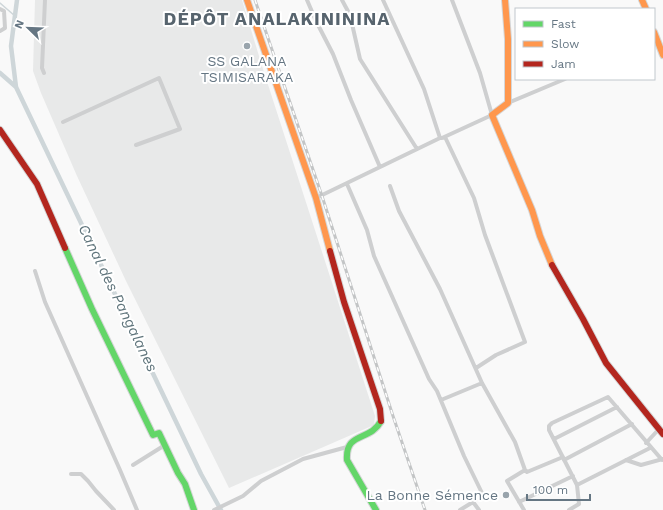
<svg xmlns="http://www.w3.org/2000/svg" width="663" height="510" font-family="'Work Sans',sans-serif">
  <style>
    .built { fill: #e8e9e9 }
    .lines { fill: none; stroke-linecap: round; stroke-linejoin: round }
    .stream { stroke: #ced6d9; stroke-width: 1.5 }
    .canal { stroke: #ced6d9; stroke-width: 4.5 }
    .fast-casing { stroke: #d5d6d7; stroke-width: 8 }
    .slow-casing { stroke: #d5d6d7; stroke-width: 8 }
    .jam-casing { stroke: #d5d6d7; stroke-width: 8 }
    .street { stroke: #cecfd0; stroke-width: 4 }
    .fast { stroke: #63d668; stroke-width: 6 }
    .slow { stroke: #ff974d; stroke-width: 6 }
    .jam { stroke: #b3261e; stroke-width: 6 }
    .rail-casing { stroke: #c3c5c6; stroke-width: 3 }
    .rail { stroke: #fff; stroke-width: 1.5; stroke-dasharray: 4.5; stroke-linecap: butt }
    .poi-dot { fill: #99a4ac; stroke: #fff; stroke-width: 1.5 }
    .labels { text-anchor: middle; stroke-width: 4; stroke-linejoin: round; paint-order: stroke }
    .poi-label { font-size: 14px; fill: #657683; stroke: #fff }
    .water-label { font-size: 15px; font-style: italic; fill: #60757c; stroke: #fff }
    .district-label { font-size: 18px; font-weight: bold; letter-spacing: 1px; fill: #57646e; stroke: #fff }
  </style>
  <rect width="100%" height="100%" fill="#f9f9f9"/>
  <!-- built -->
  <path class="built" d="M35,0H242L262,66L375,416L374,425L229,488L126,281L77,176L41,93L33,71Z"/>
  <g class="lines">
    <!-- stream -->
    <path class="stream" d="M0,3L15,16"/>
    <!-- canal -->
    <path class="canal" d="M17,0L11,46L16,87L201,474L221,510
      M0,73L16,87"/>
    <defs>
      <path id="fast" d="M65,248L92,309L153,435L159,433L178,473L185,484L194,510
        M376,510L347,460C345,431 370,442 381,421"/>
      <path id="slow" d="M247,0L316,198L330,251
        M505,0L508,39V103L492,115L532,210L540,236L552,265
        M642,0L646,9
        M654,32L663,55"/>
      <path id="jam" d="M0,130L37,184L65,248
        M330,251L344,302L380,409L381,421
        M552,265L583,319L606,363L663,434"/>
    </defs>
    <!-- fast casing -->
    <use href="#fast" class="fast-casing"/>
    <!-- slow casing -->
    <use href="#slow" class="slow-casing"/>
    <!-- jam casing -->
    <use href="#jam" class="jam-casing"/>
    <!-- street -->
    <path class="street" d="M307,0L316,21L333,54L351,100L380,167
      M342,0L350,15L360,59L417,149
      M0,9L4,11L5,28L0,31
      M44,73L42,68L45,0
      M508,103L565,79
      M63,122L159,78L180,129L136,145
      M445,137L474,198L485,235L525,342L496,355L476,368
      M442,138L492,115L480,73L452,0
      M347,184L367,230L374,256L429,379L437,391L464,456L482,493L473,502L460,510
      M390,186L399,211L440,289L482,383L515,442L525,470L527,472L563,457
      M316,198L440,138L424,89L383,0
      M35,271L45,302L120,470L137,510
      M441,400L482,383
      M554,439L617,407
      M646,443L659,429
      M564,460L632,424
      M626,460L641,465L663,459
      M133,465L165,445
      M71,474H81L88,481L96,491L114,510
      M577,485L650,448
      M473,502L479,510
      M519,502L573,476
      M214,510L243,496L261,481L303,459L347,447
      M524,510L507,481L525,470
      M569,510L579,504L577,485L549,430V426L552,423L608,397L662,460"/>
    <!-- fast -->
    <use href="#fast" class="fast"/>
    <!-- slow -->
    <use href="#slow" class="slow"/>
    <!-- jam -->
    <use href="#jam" class="jam"/>
    <defs>
      <path id="rail" d="M255,0L322,196L393,416L425,510"/>
    </defs>
    <!-- rail casing -->
    <use href="#rail" class="rail-casing"/>
    <!-- rail -->
    <use href="#rail" class="rail"/>
  </g>
  <!-- markers -->
  <g class="poi-dot">
    <circle cx="247" cy="46" r="4"/>
    <circle cx="506" cy="495" r="4"/>
  </g>
  <g class="labels">
    <!-- poi labels -->
    <g class="poi-label">
      <text x="247" y="66">SS GALANA<tspan x="247" dy="16">TSIMISARAKA</tspan></text>
      <text x="498" y="500" text-anchor="end">La Bonne Sémence</text>
    </g>
    <!-- water labels -->
    <g class="water-label">
      <text transform="translate(118 298) rotate(64)" y="5">Canal des Pangalanes</text>
    </g>
    <!-- district labels -->
    <g class="district-label">
      <text x="277" y="25">DÉPÔT ANALAKINININA</text>
    </g>
  </g>
  <!-- legend -->
  <rect x="515" y="8" width="140" height="72" fill="#ffffff" stroke="#c1c8cd"/>
  <rect x="523" y="21" width="20" height="6" fill="#63d668" stroke="#c1c8cd"/>
  <text x="551" y="28" font-size="12" fill="#657683">Fast</text>
  <rect x="523" y="41" width="20" height="6" fill="#ff974d" stroke="#c1c8cd"/>
  <text x="551" y="48" font-size="12" fill="#657683">Slow</text>
  <rect x="523" y="61" width="20" height="6" fill="#b3261e" stroke="#c1c8cd"/>
  <text x="551" y="68" font-size="12" fill="#657683">Jam</text>
  <!-- north arrow -->
  <g transform="translate(28 28) rotate(293)" stroke="#ffffff" stroke-width="3" paint-order="stroke">
  <path d="M0-3L7 15L0 10L-7 15Z" fill="#657683"/>
  <text y="-6" font-size="11" font-weight="bold" text-anchor="middle" fill="#657683">N</text>
  </g>
  <!-- scale -->
  <path d="M527 494v6h63v-6" fill="none" stroke="#657683" stroke-width="2"/>
  <text x="533" y="494" font-size="12" fill="#657683" stroke="#ffffff" stroke-width="3" paint-order="stroke">100 m</text>
</svg>
